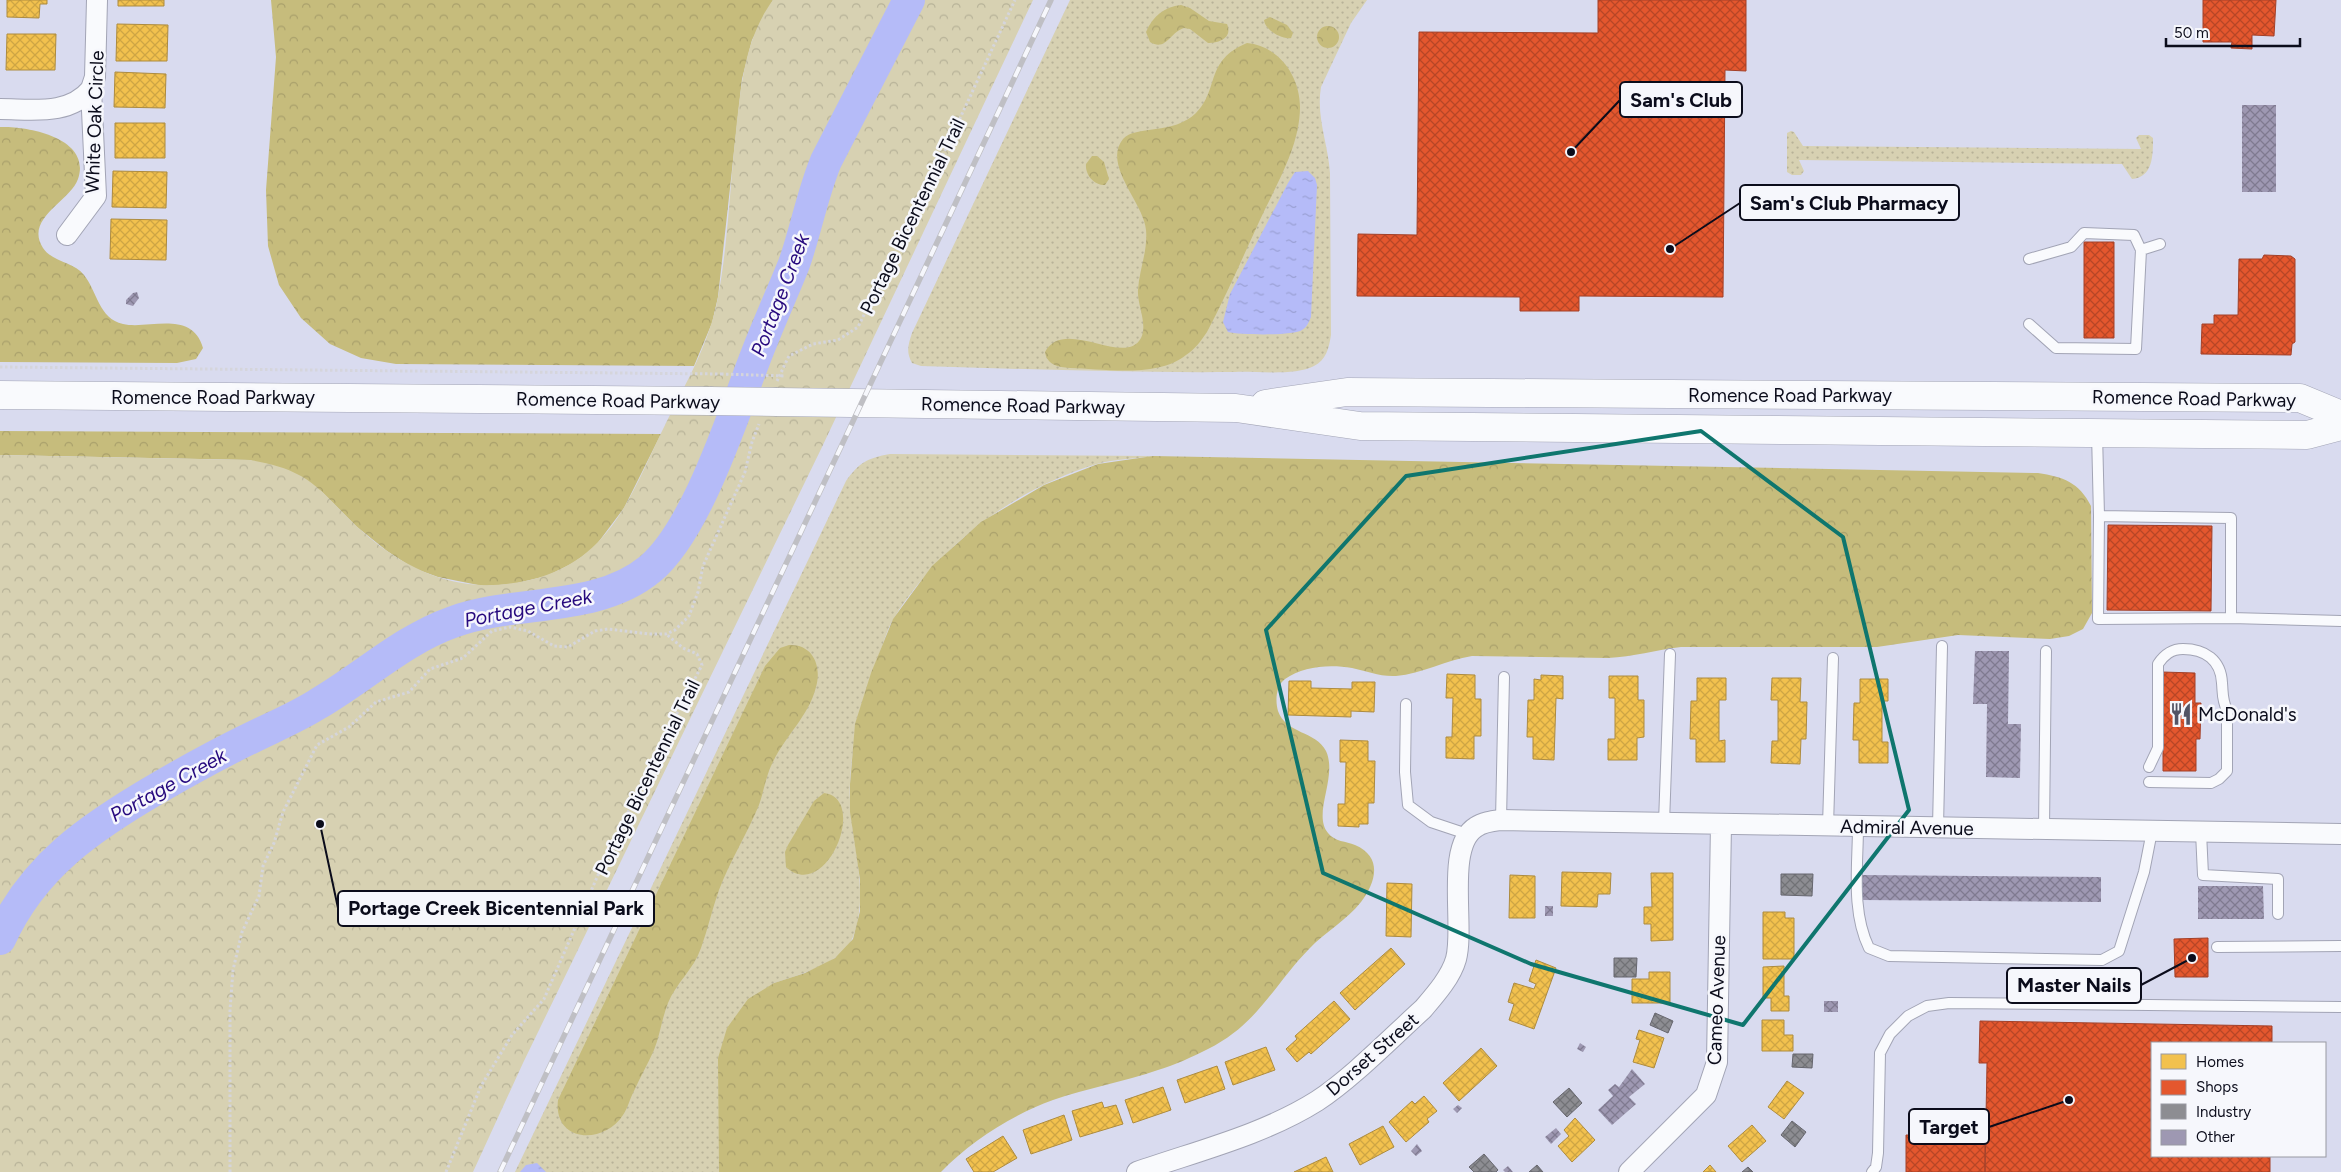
<svg xmlns="http://www.w3.org/2000/svg" width="2341" height="1172" font-family="Figtree,sans-serif">
  <style>
    .grass { fill: url(#grass-dots) }
    .forest { fill: url(#forest-crowns) }
    .park { fill: url(#park-crowns) }
    .water { fill: url(#water-ripples) }
    .homes { fill: url(#homes-cross-hatch); stroke: #ad8b3f }
    .shops { fill: url(#shops-cross-hatch); stroke: #a34028 }
    .industry { fill: url(#industry-cross-hatch); stroke: #66666e }
    .lines { fill: none; stroke-linecap: round; stroke-linejoin: round }
    .river { stroke: #b5bbf8; stroke-width: 32 }
    .building { fill: url(#building-cross-hatch) }
    .lane-casing { stroke: #a2a4b5; stroke-width: 12 }
    .street-casing { stroke: #a2a4b5; stroke-width: 22 }
    .secondary-casing { stroke: #a2a4b5; stroke-width: 29 }
    .path { stroke: #d5d5db; stroke-width: 3; stroke-dasharray: 2.5 2.5; stroke-linecap: butt }
    .lane { stroke: #f9fafd; stroke-width: 10 }
    .street { stroke: #f9fafd; stroke-width: 20 }
    .secondary { stroke: #f9fafd; stroke-width: 28 }
    .rail-casing { stroke: #bfbfc4; stroke-width: 5.5 }
    .rail { stroke: #f6f7fc; stroke-width: 4; stroke-dasharray: 11; stroke-linecap: butt }
    .secondary-bridge-casing { stroke: #a2a4b5; stroke-width: 29; stroke-linecap: butt }
    .path-bridge { stroke: #d5d5db; stroke-width: 3; stroke-dasharray: 2.5 2.5; stroke-linecap: butt }
    .secondary-bridge { stroke: #f9fafd; stroke-width: 28 }
    .marked { fill: none; stroke: #0f766e; stroke-width: 4; stroke-linejoin: round }
    .labels { text-anchor: middle; stroke-width: 5; stroke-linejoin: round; paint-order: stroke }
    .street-label { font-size: 19px; fill: #0b0c1b; stroke: #f6f7fc }
    .poi-label { font-size: 19px; fill: #0b0c1b; stroke: #f6f7fc; text-anchor: start }
    .water-label { font-size: 20px; font-style: italic; fill: #26097e; stroke: #f6f7fc }
    .leader { fill: none; stroke: #0b0c1b; stroke-width: 2 }
    .callout-dot { fill: #0b0c1b; stroke: #f6f7fc; stroke-width: 2 }
    .callout { fill: #f6f7fc; stroke: #0b0c1b; stroke-width: 2 }
    .callout-label { font-size: 20px; text-anchor: middle; font-weight: bold; fill: #0b0c1b }
  </style>
  <defs>
    <pattern id="grass-dots" width="8" height="8" patternUnits="userSpaceOnUse" patternTransform="scale(1.25)"><rect width="8" height="8" fill="#d7d1b2"/><path d="M2 2h.1M6 6h.1" fill="none" stroke="#b7b298" stroke-width="1.8" stroke-linecap="round"/></pattern>
    <pattern id="forest-crowns" width="20" height="18" patternUnits="userSpaceOnUse" patternTransform="scale(1.25)"><rect width="20" height="18" fill="#c6bc7c"/><path d="M2 6a3 3 0 1 1 6 0M12 15a3 3 0 1 1 6 0" fill="none" stroke="#a9a06b"/></pattern>
    <pattern id="park-crowns" width="20" height="18" patternUnits="userSpaceOnUse" patternTransform="scale(1.25)"><rect width="20" height="18" fill="#d7d1b2"/><path d="M2 6a3 3 0 1 1 6 0M12 15a3 3 0 1 1 6 0" fill="none" stroke="#b7b298"/></pattern>
    <pattern id="water-ripples" width="26" height="14" patternUnits="userSpaceOnUse" patternTransform="scale(1.25)"><rect width="26" height="14" fill="#b5bbf8"/><path d="M2 4q2-2 4 0t4 0M15 11q2-2 4 0t4 0" fill="none" stroke="#9aa0d4"/></pattern>
    <pattern id="homes-cross-hatch" width="8" height="8" patternUnits="userSpaceOnUse" patternTransform="scale(1.25)"><rect width="8" height="8" fill="#f2c14e"/><path d="M0 0l8 8M0 8l8-8" fill="none" stroke="#cea544"/></pattern>
    <pattern id="shops-cross-hatch" width="8" height="8" patternUnits="userSpaceOnUse" patternTransform="scale(1.25)"><rect width="8" height="8" fill="#e4572e"/><path d="M0 0l8 8M0 8l8-8" fill="none" stroke="#b74626"/></pattern>
    <pattern id="industry-cross-hatch" width="8" height="8" patternUnits="userSpaceOnUse" patternTransform="scale(1.25)"><rect width="8" height="8" fill="#8d8d92"/><path d="M0 0l8 8M0 8l8-8" fill="none" stroke="#717276"/></pattern>
    <pattern id="building-cross-hatch" width="8" height="8" patternUnits="userSpaceOnUse" patternTransform="scale(1.25)"><rect width="8" height="8" fill="#9e98b2"/><path d="M0 0l8 8M0 8l8-8" fill="none" stroke="#7f7a90"/></pattern>
  </defs>
  <rect width="100%" height="100%" fill="#d9dbef"/>
  <!-- grass -->
  <path class="grass" d="M1070,0H1367L1351,23L1321,87C1316,117 1328,143 1330,173L1331,335C1329,348 1326,360 1314,366C1296,376 1256,371 1235,372C1130,373 1026,369 921,366L912,363C906,352 908,345 912,333Z
    M1791,131L1794,132L1803,146L2141,149L2136,138L2139,135H2149L2153,138C2153,156 2153,177 2132,179L2122,164L1799,160L1804,171L1801,175H1792L1787,172V133Z
    M890,454L1153,456C1135,459 1115,459 1097,464C1014,489 940,545 894,618C888,627 885,639 881,649C863,694 852,736 850,784C847,835 872,887 853,937C843,963 799,975 774,983L719,1137V1172H515L846,481C859,463 867,458 890,454Z"/>
  <!-- forest -->
  <path class="forest" d="M271,0H773L752,40L742,79L718,297L712,323L694,366L396,364L361,358L330,344L301,318L279,285L268,246L266,190L276,57Z
    M1181,5L1190,8L1209,21L1227,24C1233,38 1219,43 1208,43L1190,29L1184,28C1170,32 1166,52 1150,42L1146,32C1153,16 1164,7 1181,5Z
    M1270,17L1287,25L1293,33L1291,38C1282,40 1265,30 1264,20Z
    M1317 37a11 11 0 1 1 22 0a11 11 0 1 1-22 0Z
    M1247,43C1279,46 1300,76 1300,107C1300,147 1275,187 1259,222C1242,259 1226,296 1207,332C1201,341 1195,349 1186,355C1158,378 1104,369 1070,368C1058,367 1047,365 1045,352C1064,316 1125,368 1141,338C1148,324 1137,305 1138,290C1139,270 1148,251 1146,230C1144,203 1102,165 1123,139C1135,125 1174,135 1196,113C1220,89 1204,61 1247,43Z
    M0,127C28,126 92,138 78,179C70,202 24,218 43,248C52,262 74,262 84,275C97,291 99,319 123,324C148,330 192,309 203,348L196,359L177,363L0,362Z
    M1092,156H1097L1104,162L1109,179L1105,185C1094,185 1085,175 1086,164Z
    M0,431L661,434L624,508L594,548L573,563L547,576L513,584L483,586L438,577L413,568L387,551L357,527L321,491L250,460L0,455Z
    M1153,456L2038,473C2063,477 2079,482 2091,506L2092,613L2083,629L2069,636L2050,639L1958,635L1877,647H1681C1656,650 1633,657 1608,658L1472,656C1446,660 1422,674 1396,676C1380,677 1367,671 1352,668C1330,664 1303,666 1285,679C1276,686 1275,700 1278,711C1286,734 1316,731 1326,751C1338,777 1312,814 1328,833C1335,842 1346,841 1355,845C1383,857 1376,882 1361,902C1347,920 1325,932 1309,949C1273,986 1258,1024 1208,1049C1192,1057 1175,1065 1158,1070C1124,1082 1087,1088 1053,1100C1012,1115 971,1141 941,1172H719L718,1058L727,1028L748,999L774,983L805,973L835,958L853,939L860,911V880L850,812V784L855,724L871,673L893,619L932,566L981,522L1044,485L1098,464Z
    M789,645C813,644 822,666 816,687C809,716 785,736 773,762C766,775 764,791 759,805C747,834 730,861 719,890C712,909 708,929 701,948C694,969 676,983 668,1003C662,1018 660,1035 654,1050C648,1064 640,1077 634,1091C630,1098 628,1108 623,1115C604,1145 553,1143 558,1100L765,666L780,648Z
    M824,793C869,798 826,904 786,867L785,852L788,845L814,801Z"/>
  <!-- park -->
  <path class="park" d="M773,0H1033L822,447L523,1063L473,1172H0V455L250,460C268,463 285,467 301,476C319,486 334,504 349,519C380,550 419,576 462,583C485,587 508,585 530,580C613,560 632,491 666,423C686,383 710,342 718,297C728,244 730,185 736,131C741,85 745,38 773,0Z"/>
  <!-- water -->
  <path class="water" d="M1308,171L1315,178L1317,185L1311,317C1309,322 1307,327 1302,330C1294,336 1240,335 1228,332L1223,322L1230,294L1288,183L1295,172Z
    M537,1163L546,1172H520L526,1165Z"/>
  <!-- homes -->
  <path class="homes" d="M7,0H47V4H40L39,18L7,17Z
    M118,0H164V6H118Z
    M117,24L168,25L167,61H116Z
    M7,34H56L55,70H6Z
    M115,72L166,74L165,108L114,107Z
    M115,123H165V158H115Z
    M113,171L167,172L166,208L112,207Z
    M111,219L167,220L166,260L110,259Z
    M1447,674L1475,675V699H1481V736H1474V759L1446,758V737H1452L1453,698H1446Z
    M1541,675L1563,676V699L1556,698L1554,760L1533,759V737H1527L1528,700H1534V679L1541,680Z
    M1609,676H1638V700H1644V737L1637,738V760H1608V739H1615V698H1609Z
    M1697,678H1726V700H1719V741L1725,740V762H1696V739H1690L1691,701H1697Z
    M1772,678H1801L1800,702H1807L1806,739H1801L1800,764L1771,763L1772,741H1778V700H1771Z
    M1860,679H1888V701H1882V742H1888V763H1859V740H1853L1854,703H1860Z
    M1289,681H1311V688L1352,689V682H1375L1374,712L1351,711V717L1288,715Z
    M1340,740L1368,741V761H1375L1374,803H1368V824H1359V827L1338,826V804H1345L1346,762H1340Z
    M1562,872L1611,873L1610,894H1598L1597,907L1561,906Z
    M1651,873H1673V940L1651,941V924H1644V907H1652Z
    M1510,875L1535,876V918H1509Z
    M1387,883L1412,884L1411,937L1386,936Z
    M1763,912H1785V918H1794V959H1763Z
    M1391,948L1405,964L1355,1010L1340,993Z
    M1536,960L1556,968L1534,1029L1509,1020L1514,1004L1508,1002L1514,983L1534,989L1536,984L1529,981Z
    M1784,966V996H1789V1011H1771V998H1763V967Z
    M1649,972H1670V1003H1632V979H1649Z
    M1334,1001L1350,1019L1311,1054L1309,1052L1297,1062L1286,1049L1297,1039L1295,1036Z
    M1762,1020H1784V1035H1793V1051H1762Z
    M1639,1030L1664,1038L1654,1068L1633,1062L1640,1040L1636,1039Z
    M1266,1047L1275,1070L1233,1085L1225,1062Z
    M1481,1048L1497,1066L1459,1101L1443,1083Z
    M1217,1066L1225,1089L1185,1103L1177,1080Z
    M1787,1081L1804,1093L1784,1119L1768,1107Z
    M1163,1087L1171,1110L1133,1123L1125,1100Z
    M1424,1096L1437,1111L1427,1119L1429,1122L1406,1142L1389,1122L1412,1101L1415,1104Z
    M1102,1102L1104,1108L1116,1105L1123,1124L1080,1137L1072,1111Z
    M1064,1115L1072,1140L1031,1154L1023,1130Z
    M1575,1118L1595,1140L1572,1162L1558,1146L1569,1136L1564,1130Z
    M1752,1125L1766,1141L1742,1162L1728,1146Z
    M1383,1126L1394,1147L1360,1165L1349,1144Z
    M1003,1136L1017,1158L993,1172H974L966,1159Z
    M1326,1157L1333,1172H1294Z
    M1710,1165L1716,1172H1703Z"/>
  <!-- shops -->
  <path class="shops" d="M1598,0H1746V71L1725,70L1723,297L1579,296V311H1520V297L1357,296L1358,234L1417,235L1419,32L1598,33Z
    M2203,0H2276L2274,36L2252,35V49L2231,48L2232,42H2203Z
    M2084,242H2114V338H2084Z
    M2264,255L2291,256L2295,259V342L2292,344L2291,355L2201,354L2202,324H2214V315H2238L2239,259H2262Z
    M2108,525L2212,526L2211,611L2107,610Z
    M2162,672L2195,673V703H2201L2200,739H2196V771H2163V745H2160Z
    M2208,938V977H2175L2174,939Z
    M1980,1021L2272,1026V1043H2152V1156H2270V1172H1985L1987,1063H1979Z
    M1906,1135L1985,1137V1172H1906Z"/>
  <!-- industry -->
  <path class="industry" d="M1781,874H1813L1812,896L1781,895Z
    M1614,958H1637L1636,977H1614Z
    M1655,1013L1673,1021L1668,1033L1650,1025Z
    M1793,1054H1813L1812,1068L1792,1067Z
    M1569,1088L1582,1103L1567,1117L1553,1102Z
    M1792,1121L1806,1132L1795,1147L1781,1135Z
    M1484,1154L1498,1170L1496,1172H1474L1469,1167Z
    M1537,1165L1543,1172H1529Z
    M1748,1167L1753,1172H1742Z"/>
  <g class="lines">
    <!-- river -->
    <path class="river" d="M0,939C33,866 91,827 158,788C189,770 220,753 251,738C273,727 295,718 316,705C363,678 402,640 453,622C515,599 597,613 650,569C696,531 732,418 754,361C766,329 781,296 794,264C806,230 812,195 826,161L909,0"/>
  </g>
  <!-- building -->
  <path class="building" d="M2242,105H2276V192H2242Z
    M137,292L139,298L133,306L126,304V300L133,293Z
    M1975,651H2009L2008,724H2021L2020,778L1986,777L1987,704H1973Z
    M1862,875L2101,877V902L1862,900Z
    M2198,886H2263L2264,919H2198Z
    M1545,906H1553V916H1545Z
    M1824,1001H1838V1012H1824Z
    M1580,1043L1586,1047L1583,1052L1577,1049Z
    M1632,1069L1645,1084L1629,1097L1636,1104L1612,1125L1598,1110L1613,1096L1608,1090L1615,1084L1619,1087Z
    M1458,1105L1462,1108L1457,1113L1453,1109Z
    M1556,1128L1561,1134L1551,1144L1545,1137Z
    M1417,1144L1422,1151L1416,1156L1411,1151Z
    M1508,1166L1513,1172H1505L1503,1170Z"/>
  <g class="lines">
    <defs>
      <path id="lane" d="M2029,259L2071,247L2084,233L2134,235L2141,250
        M2029,324L2056,348L2136,349L2141,250L2160,244
        M2097,433L2099,516L2231,518V618L2341,621
        M2099,516L2098,619L2231,618
        M1406,704L1405,772L1408,805L1431,822L1467,834
        M2149,782L2211,783L2219,779L2227,771V710C2222,700 2223,694 2222,683C2221,660 2205,649 2183,649C2171,649 2164,655 2158,664V748L2149,767
        M1501,820L1504,677
        M1664,823L1670,654
        M1828,826L1833,658
        M1858,826C1858,866 1851,911 1869,948L1889,956L2102,960L2119,951L2144,872L2152,831
        M1938,827L1942,646
        M2044,829L2046,651
        M2201,832L2203,875L2278,879V914
        M2217,947L2341,946
        M1872,1172L1876,1167L1878,1153L1880,1053L1890,1034L1908,1016L1927,1006L1949,1003L2341,1007"/>
      <path id="street" d="M0,109C32,109 69,116 91,89
        M67,235L96,196L91,89L95,77L97,0
        M1137,1172C1197,1151 1263,1135 1317,1101C1352,1078 1391,1038 1423,1009C1435,995 1451,977 1456,959C1465,926 1445,846 1476,827C1483,822 1493,821 1501,820L2341,834
        M1629,1172L1706,1095L1717,1062L1721,824"/>
      <path id="secondary" d="M0,395L710,401
        M777,402L1236,408L1360,426L2307,435L2341,426
        M1265,404L1347,392L2300,398L2341,415"/>
    </defs>
    <!-- lane casing -->
    <use href="#lane" class="lane-casing"/>
    <!-- street casing -->
    <use href="#street" class="street-casing"/>
    <!-- secondary casing -->
    <use href="#secondary" class="secondary-casing"/>
    <!-- path -->
    <path class="path" d="M0,367L721,374
      M777,381L789,356L813,344L838,340L858,327L941,159L1015,0
      M230,1172V1010L233,970L242,932L259,896L263,866L274,843L283,812L317,745L349,727L376,702L409,692L430,669L463,658L492,631L510,627L528,631L554,646L568,647L595,631L608,629L649,634H666L675,630L689,616L698,592L703,566L745,472L752,442L759,424
      M446,1172L481,1086L512,1035L544,999L598,875L657,752L702,665L697,654L683,648L666,634"/>
    <!-- lane -->
    <use href="#lane" class="lane"/>
    <!-- street -->
    <use href="#street" class="street"/>
    <!-- secondary -->
    <use href="#secondary" class="secondary"/>
    <defs>
      <path id="rail" d="M500,1172L1051,0"/>
    </defs>
    <!-- rail casing -->
    <use href="#rail" class="rail-casing"/>
    <!-- rail -->
    <use href="#rail" class="rail"/>
    <defs>
      <path id="secondary-bridge" d="M710,401L777,402"/>
    </defs>
    <!-- secondary-bridge casing -->
    <use href="#secondary-bridge" class="secondary-bridge-casing"/>
    <!-- path-bridge -->
    <path class="path-bridge" d="M721,374L786,376"/>
    <!-- secondary-bridge -->
    <use href="#secondary-bridge" class="secondary-bridge"/>
  </g>
  <!-- marked area -->
  <path class="marked" d="M1701,431L1843,537L1909,810L1743,1025L1531,964L1323,873L1266,630L1406,476Z"/>
  <!-- icons -->
  <defs>
    <symbol id="restaurant-bare" viewBox="-9 -9 18 18"><path d="M-5-6h1v4h1v-4h1v4h1v-4h1v5L-1.5 .5V6h-2V.5L-5-1ZM5-6V6H3V1.5H1.5Q1.5-4 5-6Z" fill="#535465" stroke="#f6f7fc" stroke-width="2.5" paint-order="stroke"/></symbol>
  </defs>
  <g fill-rule="evenodd">
    <use href="#restaurant-bare" x="2165" y="698" width="32" height="32"/>
  </g>
  <g class="labels">
    <!-- street labels -->
    <g class="street-label">
      <text transform="translate(94 122) rotate(-88)" y="7">White Oak Circle</text>
      <text transform="translate(912 216) rotate(-64)" y="7">Portage Bicentennial Trail</text>
      <text x="1790" y="402">Romence Road Parkway</text>
      <text x="213" y="404">Romence Road Parkway</text>
      <text transform="translate(2194 398) rotate(1)" y="7">Romence Road Parkway</text>
      <text transform="translate(618 400) rotate(1)" y="7">Romence Road Parkway</text>
      <text transform="translate(1023 405) rotate(1)" y="7">Romence Road Parkway</text>
      <text transform="translate(647 777) rotate(-64)" y="7">Portage Bicentennial Trail</text>
      <text transform="translate(1907 827) rotate(1)" y="7">Admiral Avenue</text>
      <text transform="translate(1716 1000) rotate(-88)" y="7">Cameo Avenue</text>
      <text transform="translate(1372 1054) rotate(-41)" y="7">Dorset Street</text>
    </g>
    <!-- poi labels -->
    <g class="poi-label">
      <text x="2198" y="721">McDonald's</text>
    </g>
    <!-- water labels -->
    <g class="water-label">
      <text transform="translate(780 295) rotate(-69)" y="7">Portage Creek</text>
      <text transform="translate(528 608) rotate(-11)" y="7">Portage Creek</text>
      <text transform="translate(168 785) rotate(-29)" y="7">Portage Creek</text>
    </g>
  </g>
  <!-- callouts -->
  <path class="leader" d="M1571 152L1620 100M1670 249L1740 203M320 824L338 908M2192 958L2141 985M2069 1100L1989 1127"/>
  <g class="callout-dot">
    <circle cx="1571" cy="152" r="5"/>
    <circle cx="1670" cy="249" r="5"/>
    <circle cx="320" cy="824" r="5"/>
    <circle cx="2192" cy="958" r="5"/>
    <circle cx="2069" cy="1100" r="5"/>
  </g>
  <g class="callout">
    <rect x="1620" y="82" width="122" height="35" rx="5"/>
    <rect x="1740" y="185" width="219" height="35" rx="5"/>
    <rect x="338" y="891" width="316" height="35" rx="5"/>
    <rect x="2007" y="968" width="134" height="35" rx="5"/>
    <rect x="1909" y="1109" width="80" height="35" rx="5"/>
  </g>
  <g class="callout-label">
    <text x="1681" y="107">Sam's Club</text>
    <text x="1849" y="210">Sam's Club Pharmacy</text>
    <text x="496" y="915">Portage Creek Bicentennial Park</text>
    <text x="2074" y="992">Master Nails</text>
    <text x="1949" y="1134">Target</text>
  </g>
  <!-- legend -->
  <rect x="2151" y="1042" width="175" height="115" fill="#f6f7fc" stroke="#9899a2"/>
  <rect x="2161" y="1054" width="25" height="15" fill="#f2c14e" stroke="#9899a2"/>
  <text x="2196" y="1067" font-size="15" fill="#0b0c1b">Homes</text>
  <rect x="2161" y="1080" width="25" height="15" fill="#e4572e" stroke="#9899a2"/>
  <text x="2196" y="1092" font-size="15" fill="#0b0c1b">Shops</text>
  <rect x="2161" y="1104" width="25" height="15" fill="#8d8d92" stroke="#9899a2"/>
  <text x="2196" y="1117" font-size="15" fill="#0b0c1b">Industry</text>
  <rect x="2161" y="1130" width="25" height="15" fill="#9e98b2" stroke="#9899a2"/>
  <text x="2196" y="1142" font-size="15" fill="#0b0c1b">Other</text>
  <!-- scale -->
  <path d="M2166 38v8h134v-8" fill="none" stroke="#0b0c1b" stroke-width="2.5"/>
  <text x="2174" y="38" font-size="15" fill="#0b0c1b" stroke="#f6f7fc" stroke-width="4" paint-order="stroke">50 m</text>
</svg>
